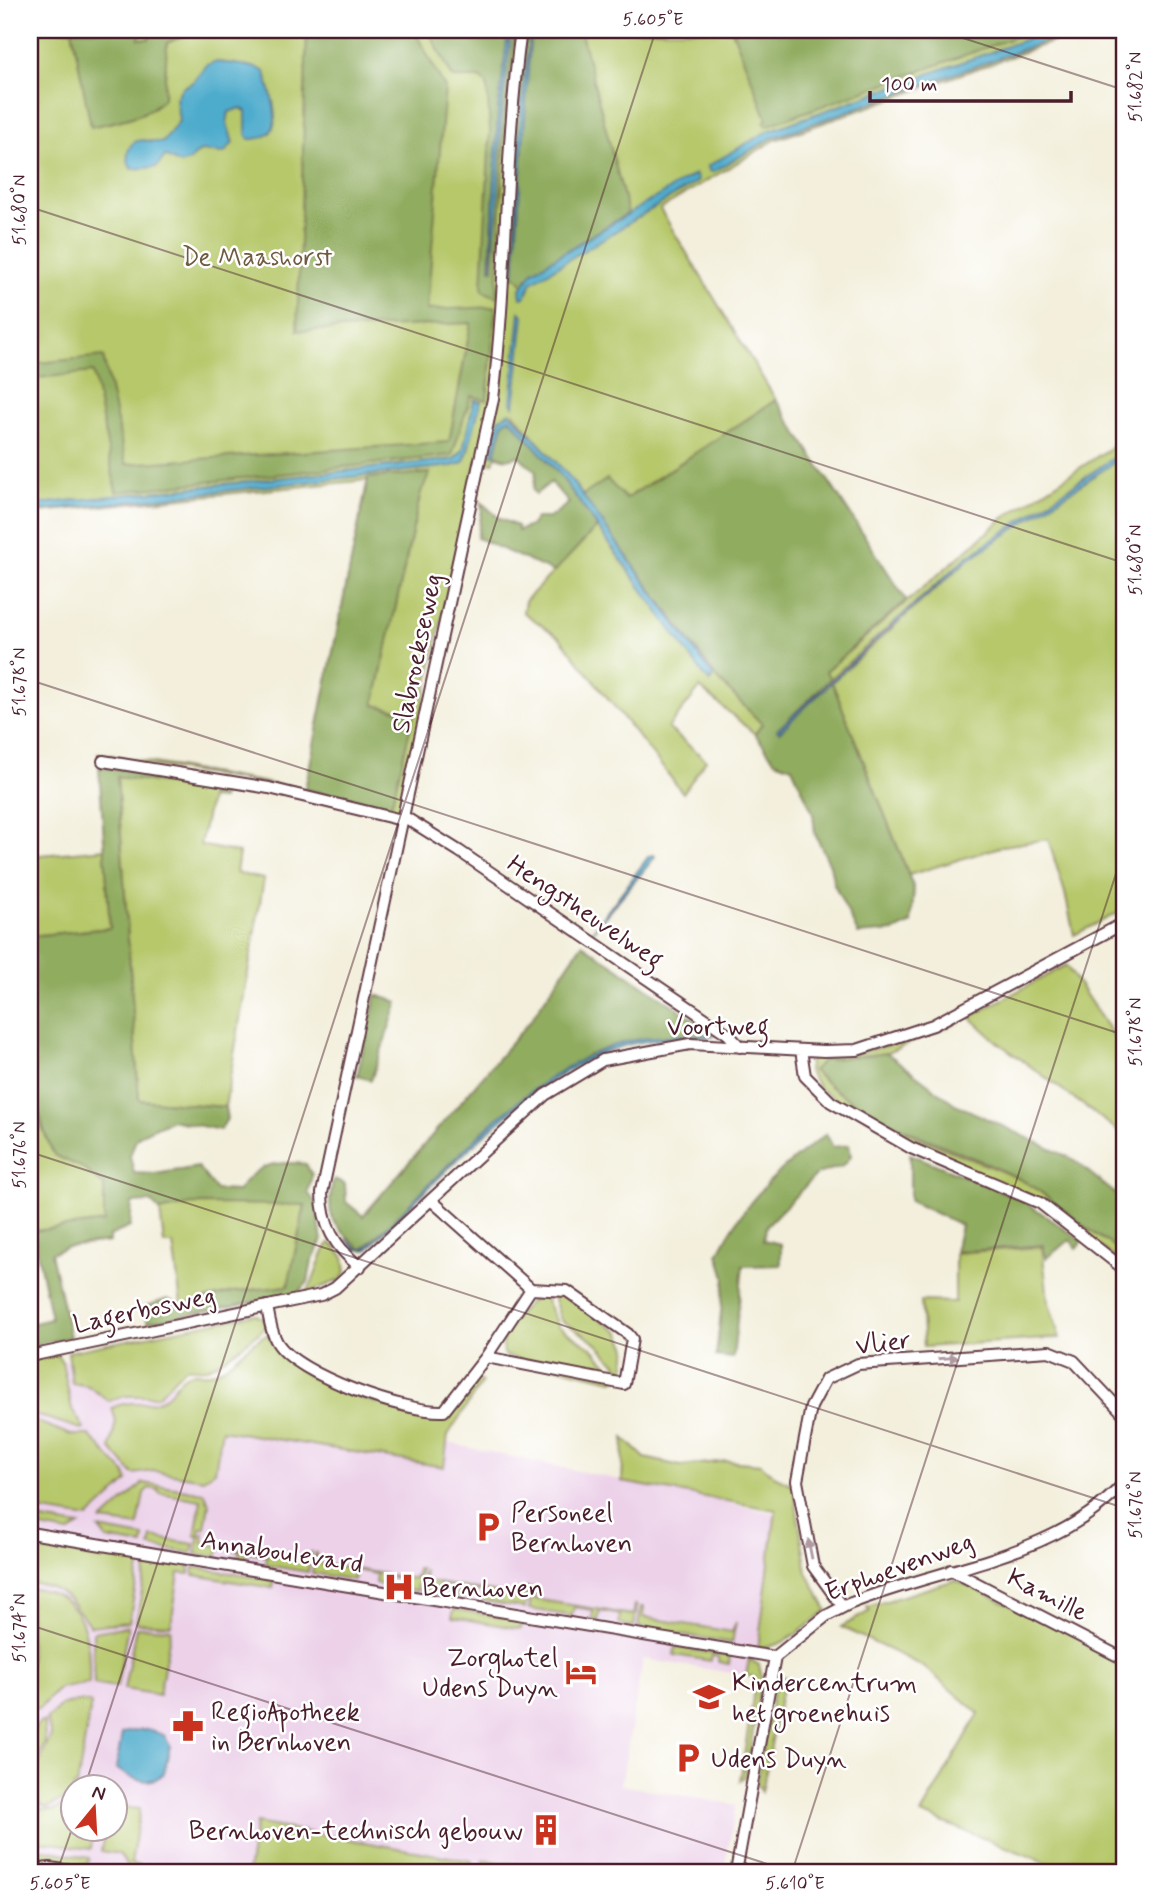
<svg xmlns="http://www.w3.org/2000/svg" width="1154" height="1902" font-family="Mynerve,sans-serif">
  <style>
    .built { fill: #ecd1e9; fill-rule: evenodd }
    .green { fill: #b6c86b; stroke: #80744b; stroke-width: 2 }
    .forest { fill: #90ac5f; stroke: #6d6645; stroke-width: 2; fill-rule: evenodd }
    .water { fill: #4eabcc; stroke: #4c657c; stroke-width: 2 }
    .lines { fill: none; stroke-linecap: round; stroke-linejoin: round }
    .minor-casing { stroke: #633e46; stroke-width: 14 }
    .minor { stroke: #fff; stroke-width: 10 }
    .oneway { fill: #ae9aa0 }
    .ticks { fill: none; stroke: #4a1f2b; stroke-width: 2; stroke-opacity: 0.45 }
    .labels { text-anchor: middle; stroke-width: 5; stroke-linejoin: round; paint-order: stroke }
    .park-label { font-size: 26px; fill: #705a41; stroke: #fff }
    .street-label { font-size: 26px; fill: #4a1f2b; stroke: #fff }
    .poi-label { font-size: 26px; fill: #4a1f2b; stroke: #fff; text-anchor: start }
    .neatline { fill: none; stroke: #4a1f2b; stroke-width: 2.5 }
    .ticks-label { font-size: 18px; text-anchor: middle; fill: #4a1f2b }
  </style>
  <rect width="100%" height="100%" fill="#fff"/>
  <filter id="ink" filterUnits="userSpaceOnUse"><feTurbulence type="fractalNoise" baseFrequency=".0143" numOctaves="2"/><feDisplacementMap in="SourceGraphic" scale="14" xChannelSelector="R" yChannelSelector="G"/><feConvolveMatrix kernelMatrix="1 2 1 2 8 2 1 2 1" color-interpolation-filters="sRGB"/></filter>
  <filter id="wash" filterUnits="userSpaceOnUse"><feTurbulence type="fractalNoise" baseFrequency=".00686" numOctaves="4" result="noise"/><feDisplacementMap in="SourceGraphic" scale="28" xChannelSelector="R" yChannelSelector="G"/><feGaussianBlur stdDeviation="1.57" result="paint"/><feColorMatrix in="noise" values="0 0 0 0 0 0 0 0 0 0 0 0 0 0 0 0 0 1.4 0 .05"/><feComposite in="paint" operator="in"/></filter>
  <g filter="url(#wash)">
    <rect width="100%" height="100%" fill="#f3efdc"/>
    <!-- built -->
    <path class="built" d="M59,1359L782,1515L752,1676L643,1659L621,1785L736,1805L724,1872H43L30,1839V1365ZM74,1786H116V1828H74Z"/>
    <!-- green -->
    <path class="green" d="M30,30H1086L775,140L660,209L776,400L625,499L581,494L514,413L493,463L476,462L400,810L387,811L273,785L99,757L98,753L391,805L414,713L374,705L421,491L429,474L30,513L407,469L30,505Z
      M1124,439V451L967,557L830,679L825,672L1005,517Z
      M1124,456V910L1074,935L1065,893L1048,839L1003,846L909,875L832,682L969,559Z
      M600,516L718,679L762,724L755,734L700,688L668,728L706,760L683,793L560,638L523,612L525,601L597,527L706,678L710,682L713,679L599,520Z
      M117,777L212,789L200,845L239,853L236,873L264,879L225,1107L139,1100Z
      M105,849L110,928L30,936V856Z
      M1066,965L1124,1052V1135L996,1041L970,1017Z
      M954,1019L961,1021L887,1053L823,1060L829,1086L917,1137L1025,1181L1124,1251V1265L1041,1200L914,1146L820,1089L808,1071L810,1060L816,1056C867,1054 909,1043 954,1019Z
      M30,1059L42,1128L54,1155L83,1168L104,1185V1223L30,1232Z
      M192,1204H305L288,1286L233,1292L181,1305L173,1244H164L160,1211Z
      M330,1242L344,1257L346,1272L340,1280L304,1294C319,1278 316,1259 330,1242Z
      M1042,1247L1048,1300L1060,1338L924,1347L921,1301L955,1302V1253Z
      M543,1294L559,1327L592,1348L619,1377L613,1380L506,1356C492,1339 526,1300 543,1294Z
      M552,1294L563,1295L620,1333L627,1348L624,1372L595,1342L561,1320Z
      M255,1314L264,1319L266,1327C258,1334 216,1366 207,1368C200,1369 192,1367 185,1368L158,1396H125L109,1401L88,1386L72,1383L68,1352Z
      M268,1334C287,1380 366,1401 410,1412C421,1414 437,1422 447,1416C459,1410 469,1389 476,1378L482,1382L448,1435L444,1467L222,1430L215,1471L203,1479L154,1471L133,1474L110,1448L116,1421L112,1408C131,1398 144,1407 160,1400C171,1396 174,1384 183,1377C192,1369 204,1376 214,1372C235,1364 247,1342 268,1334Z
      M57,1354L62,1362L72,1409L84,1428L81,1429L30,1413V1360Z
      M30,1419L71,1435H89L125,1473L128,1481L88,1518L30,1509Z
      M624,1438L645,1458L681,1466L727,1461L761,1464L774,1476L793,1485L807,1573L827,1610C807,1625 785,1649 758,1647L776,1510L622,1482Z
      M143,1483L205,1493L209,1504L205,1528H200L199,1536H195L201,1500L159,1493V1488L158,1490L149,1488L144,1493L138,1526L102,1521Z
      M30,1518L80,1526L68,1533L30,1526Z
      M99,1529L144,1537L143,1545L107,1539Z
      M204,1533L203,1543L307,1561L312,1551L308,1572L266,1565L267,1556L246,1553L245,1562L239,1561L240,1551L220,1548L217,1557L196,1554L199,1537Z
      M152,1537L194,1544L192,1553L150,1547Z
      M30,1539L141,1558L129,1622L90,1626C72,1602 64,1587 32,1583Z
      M316,1552L317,1563L415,1579L417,1569H420L416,1591L402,1588L403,1579L383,1575L381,1585L375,1583L376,1574L356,1570L354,1580L312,1573Z
      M148,1558L190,1566L189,1574L179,1573L171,1625L136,1623Z
      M194,1567L274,1580L273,1588L193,1575Z
      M424,1570L425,1581L524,1597L526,1587H529L525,1608L483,1601L484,1592L465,1589L463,1598L456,1597L457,1588L438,1584L436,1594L420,1591Z
      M955,1580L1124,1656V1872H1071L921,1814L979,1714L923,1666L841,1627L870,1611L867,1607Z
      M30,1588C86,1594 90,1636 89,1683L59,1688L38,1710L30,1706Z
      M533,1588L535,1589L534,1599L633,1615L635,1605L637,1606L634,1627L619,1624L620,1615L600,1611L598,1621L592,1620L593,1610L574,1607L572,1616L529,1609Z
      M641,1607H644L643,1617L732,1632L736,1622L732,1643L638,1627Z
      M454,1609L523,1621L521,1629L452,1617Z
      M128,1626L117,1687L94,1684L93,1632Z
      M136,1627L171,1629L159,1695L124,1689Z
      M675,1647L730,1656L729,1664L718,1662V1657L712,1656L711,1661L674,1655Z
      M749,1659L759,1665L762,1678L745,1778L740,1781L756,1678L746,1675Z
      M785,1677L789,1679L781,1693L762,1792L757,1785L773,1690L777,1680Z
      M78,1701L91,1703L77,1786H74L73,1795L47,1808L40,1805L35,1793V1774L51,1735L47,1719L60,1706Z
      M44,1722L45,1743L33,1767L30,1736L39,1723Z
      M30,1780L33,1802L41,1810H55L73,1799L74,1828L94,1829L91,1849L32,1840Z
      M116,1806L140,1809L131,1864L172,1872H132L119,1854L101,1851L105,1829L116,1828Z
      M256,1823L472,1861L470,1872H248Z
      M30,1847L89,1858L87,1863L79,1866L30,1856Z
      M484,1860L559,1872H482Z"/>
    <!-- forest -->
    <path class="forest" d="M72,30H141L139,39H149L153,30H196L167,43L164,98C147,118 115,121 91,127Z
      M307,30H414L445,88L427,310L496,307L487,400L471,396L452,455L116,492L93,372L30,379V364L103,356L126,464L449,442L471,323L297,331Z
      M428,30H506L515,37L505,123L497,297L484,292L482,287L490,131L487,84L479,78H453ZM507,41L510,42L501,115L493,269L490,268L498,113Z
      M526,30H580L628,213L533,271L523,285L517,277L508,276L515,127Z
      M732,30H1035L766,126L764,122L767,119Z
      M776,400L906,600L826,671L830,679L777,730L780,731L832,682L914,889L911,923L895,931L858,934L834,884L830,865L815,834L813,813L792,767L775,761L755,734L762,724L718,679L581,494H585L607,479L626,499Z
      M510,418L561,476L597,527L554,572L477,538L482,510L481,502L500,519L517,526L518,531L530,526L536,518H549L569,503L551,482L536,494L533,491L536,472L519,456L506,459L495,455L503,423Z
      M430,473L421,492L374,705L414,714L391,806L305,789L368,478Z
      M99,767L226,783L222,799L210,798L212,789L117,777L139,1100L225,1107L227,1119L220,1130L172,1120L143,1133L136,1139L130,1156L134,1173L155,1174L198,1167L216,1190L238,1191C256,1163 276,1161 306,1164L312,1175L308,1193L316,1203L322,1240L312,1261L308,1282L297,1294L148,1322L144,1307L167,1299L181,1305L233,1292L288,1286L305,1205L192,1204L160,1211L151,1202L132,1203L130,1227L109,1236V1242L67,1247L51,1253L70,1337L30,1346V1324L51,1319L33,1231L104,1222V1185L83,1168L54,1155C22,1087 30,1009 30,936L110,928Z
      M582,944L717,1035L647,1039L613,1046L587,1056L526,1095L362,1250C334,1224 323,1219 334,1179L345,1184L346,1202L363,1216L530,1021Z
      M376,995L398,1002L371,1080L357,1076Z
      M887,1053L955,1104L1073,1159L1124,1201V1251C1090,1237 1057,1199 1023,1181C952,1143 874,1129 813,1071L823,1060Z
      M826,1134L833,1147L849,1145L851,1156L843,1166L817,1174L767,1225L763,1240L781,1244V1265L743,1266L733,1358L716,1356L725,1277L718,1254C745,1199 778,1170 826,1134Z
      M910,1154L1021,1199L1082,1241L1077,1248L1070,1240L1046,1258L1043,1245L955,1252L961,1225L910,1201Z"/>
    <!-- water -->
    <path class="water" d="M531,30L514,276C517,193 518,111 531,30Z
      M1052,30H1078L772,138L713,172L709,171L708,166L768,131Z
      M507,41L510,42L501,115L498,201L491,270L498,113Z
      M214,62C227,63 256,65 265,72C271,96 291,140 249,139L246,134V111L240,108L229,112L227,123L233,143L224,153L200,151L189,161L180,164L165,156L157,167L131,169C128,163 127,159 128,152C133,133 150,143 163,142L179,121L176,98L182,88L193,82L207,65Z
      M695,174L698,181L532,282L525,297L521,298L520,290L533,271Z
      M520,312L524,316L514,406L511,403Z
      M474,400L481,401L467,454L463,463L452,466L30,512V505L454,459L463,450Z
      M510,412L567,474L713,676L711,681L706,678L561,476L510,418L503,423L495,455H492L499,419Z
      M1124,451V456L969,559L871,645L779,732L777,730L967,557Z
      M654,855L655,857L591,933L649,856Z
      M712,1035L713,1037C683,1038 651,1038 623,1046C531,1072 435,1184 367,1250H356L346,1239L358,1249H365C435,1181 519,1079 612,1046C643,1035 679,1035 712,1035Z
      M144,1729L164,1735L170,1746L164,1773C150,1788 129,1778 116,1768L122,1733Z"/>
  </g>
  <g filter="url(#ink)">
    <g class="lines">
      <defs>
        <path id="minor" d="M103,761L269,788L402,820
          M403,816L459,851L728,1034L740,1047
          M801,1050L805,1076L831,1102L911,1148L1040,1203L1124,1269
          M431,1200L531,1289L567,1291L628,1334L632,1339L624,1384L486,1357L531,1289
          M360,1267C335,1247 322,1225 322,1193L493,399C508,276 504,152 521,30
          M267,1306C269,1318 271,1332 277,1342C296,1375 407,1413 444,1411L486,1357
          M30,1356L321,1295L335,1288L545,1095L603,1060L690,1044L824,1051L857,1050L933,1025L1124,923
          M30,1533L775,1657
          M951,1570L1124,1659
          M843,1607L813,1566L797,1481L811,1407L826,1379L858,1364L1049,1351L1074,1361L1124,1414
          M30,1870L50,1868L78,1872
          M736,1872L775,1657L826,1616L849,1604C940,1567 1057,1558 1124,1483"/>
      </defs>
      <!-- minor casing -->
      <use href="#minor" class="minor-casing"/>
      <!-- minor -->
      <use href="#minor" class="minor"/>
    </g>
    <!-- one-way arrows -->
    <defs><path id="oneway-solid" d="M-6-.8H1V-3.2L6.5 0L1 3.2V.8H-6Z" transform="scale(1.75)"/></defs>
    <g class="oneway">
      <use href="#oneway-solid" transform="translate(948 1358) rotate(-4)"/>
      <use href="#oneway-solid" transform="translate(810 1549) rotate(-101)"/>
    </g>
  </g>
  <!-- ticks -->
  <path class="ticks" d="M938,30L1124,90M30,207L1124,563M30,680L1124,1035M30,1152L1124,1508M30,1625L792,1872M85,1786L656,30M57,1872L74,1823M792,1872L1124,849"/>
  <!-- icons -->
  <defs>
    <symbol id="parking-bare" viewBox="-9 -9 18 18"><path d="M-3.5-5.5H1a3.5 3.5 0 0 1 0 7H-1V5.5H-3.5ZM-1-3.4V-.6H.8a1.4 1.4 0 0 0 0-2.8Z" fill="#c8321e" stroke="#fff" stroke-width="2.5" paint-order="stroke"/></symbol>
    <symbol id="hospital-bare" viewBox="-9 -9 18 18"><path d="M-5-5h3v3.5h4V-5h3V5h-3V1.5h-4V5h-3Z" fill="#c8321e" stroke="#fff" stroke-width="2.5" paint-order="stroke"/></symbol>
    <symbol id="hotel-bare" viewBox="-9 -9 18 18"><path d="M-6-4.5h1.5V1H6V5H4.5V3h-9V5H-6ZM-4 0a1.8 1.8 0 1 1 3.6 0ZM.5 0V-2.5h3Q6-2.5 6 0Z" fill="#c8321e" stroke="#fff" stroke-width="2.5" paint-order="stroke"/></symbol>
    <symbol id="school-bare" viewBox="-9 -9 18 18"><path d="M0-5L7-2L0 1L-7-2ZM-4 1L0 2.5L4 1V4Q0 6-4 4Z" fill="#c8321e" stroke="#fff" stroke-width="2.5" paint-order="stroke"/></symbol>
    <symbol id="pharmacy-bare" viewBox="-9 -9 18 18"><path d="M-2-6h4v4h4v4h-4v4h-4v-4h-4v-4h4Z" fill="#c8321e" stroke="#fff" stroke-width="2.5" paint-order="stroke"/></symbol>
    <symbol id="building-bare" viewBox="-9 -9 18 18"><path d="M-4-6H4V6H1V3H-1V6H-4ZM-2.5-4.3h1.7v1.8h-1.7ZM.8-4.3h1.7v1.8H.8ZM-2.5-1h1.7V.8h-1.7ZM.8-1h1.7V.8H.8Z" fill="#c8321e" stroke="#fff" stroke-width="2.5" paint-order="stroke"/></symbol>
  </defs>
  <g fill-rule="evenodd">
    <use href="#parking-bare" x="466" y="1505" width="44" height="44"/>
    <use href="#hospital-bare" x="377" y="1565" width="44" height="44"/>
    <use href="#hotel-bare" x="559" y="1650" width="44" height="44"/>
    <use href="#school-bare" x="687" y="1675" width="44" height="44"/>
    <use href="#pharmacy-bare" x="166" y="1704" width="44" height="44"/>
    <use href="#parking-bare" x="666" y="1736" width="44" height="44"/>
    <use href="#building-bare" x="524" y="1808" width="44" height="44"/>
  </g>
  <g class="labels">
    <!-- park labels -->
    <g class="park-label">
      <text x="257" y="265">De Maashorst</text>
    </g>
    <!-- street labels -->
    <g class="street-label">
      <text transform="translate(416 653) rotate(-78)" y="9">Slabroekseweg</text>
      <text transform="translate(586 911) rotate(34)" y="9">Hengstheuvelweg</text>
      <text x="718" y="1035">Voortweg</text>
      <text transform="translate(144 1309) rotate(-12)" y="9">Lagerbosweg</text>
      <text transform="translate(883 1342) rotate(-7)" y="9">Vlier</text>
      <text transform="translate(282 1551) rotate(9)" y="9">Annaboulevard</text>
      <text transform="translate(899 1566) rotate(-20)" y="9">Erphoevenweg</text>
      <text transform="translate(1048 1594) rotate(27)" y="9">Kamille</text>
    </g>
    <!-- poi labels -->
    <g class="poi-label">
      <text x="511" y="1521">Personeel<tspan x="511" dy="30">Bernhoven</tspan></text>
      <text x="422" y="1596">Bernhoven</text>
      <text x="558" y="1666" text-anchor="end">Zorghotel<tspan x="558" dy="30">Udens Duyn</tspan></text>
      <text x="732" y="1691">Kindercentrum<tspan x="732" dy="30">het groenehuis</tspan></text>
      <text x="211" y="1720">RegioApotheek<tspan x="211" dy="30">in Bernhoven</tspan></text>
      <text x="711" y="1767">Udens Duyn</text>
      <text x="523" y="1839" text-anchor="end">Bernhoven-technisch gebouw</text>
    </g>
  </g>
  <!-- margin -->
  <rect width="1154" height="1902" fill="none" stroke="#fff" stroke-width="77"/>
  <!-- north arrow -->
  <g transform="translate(94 1808) rotate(18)"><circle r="33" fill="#ffffff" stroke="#b7a5aa" stroke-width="2"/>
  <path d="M0-5L12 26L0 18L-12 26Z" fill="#c8321e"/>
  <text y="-10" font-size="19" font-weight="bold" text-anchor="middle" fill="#4a1f2b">N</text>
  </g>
  <!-- scale -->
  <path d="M870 91v10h201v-10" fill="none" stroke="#4a1f2b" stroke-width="3.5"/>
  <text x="881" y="91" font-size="21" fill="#4a1f2b" stroke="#ffffff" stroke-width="5" paint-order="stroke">100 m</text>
  <rect x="38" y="38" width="1078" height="1826" class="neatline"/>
  <g class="ticks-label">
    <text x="653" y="25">5.605°E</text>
    <text transform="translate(1135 87) rotate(-90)" y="6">51.682°N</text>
    <text transform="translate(19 210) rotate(-90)" y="6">51.680°N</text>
    <text transform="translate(1135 560) rotate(-90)" y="6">51.680°N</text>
    <text transform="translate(19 682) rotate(-90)" y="6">51.678°N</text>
    <text transform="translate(1135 1032) rotate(-90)" y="6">51.678°N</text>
    <text transform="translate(19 1155) rotate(-90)" y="6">51.676°N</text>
    <text transform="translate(1135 1505) rotate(-90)" y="6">51.676°N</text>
    <text transform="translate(19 1628) rotate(-90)" y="6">51.674°N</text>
    <text x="60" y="1889">5.605°E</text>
    <text x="795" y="1889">5.610°E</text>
  </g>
</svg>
